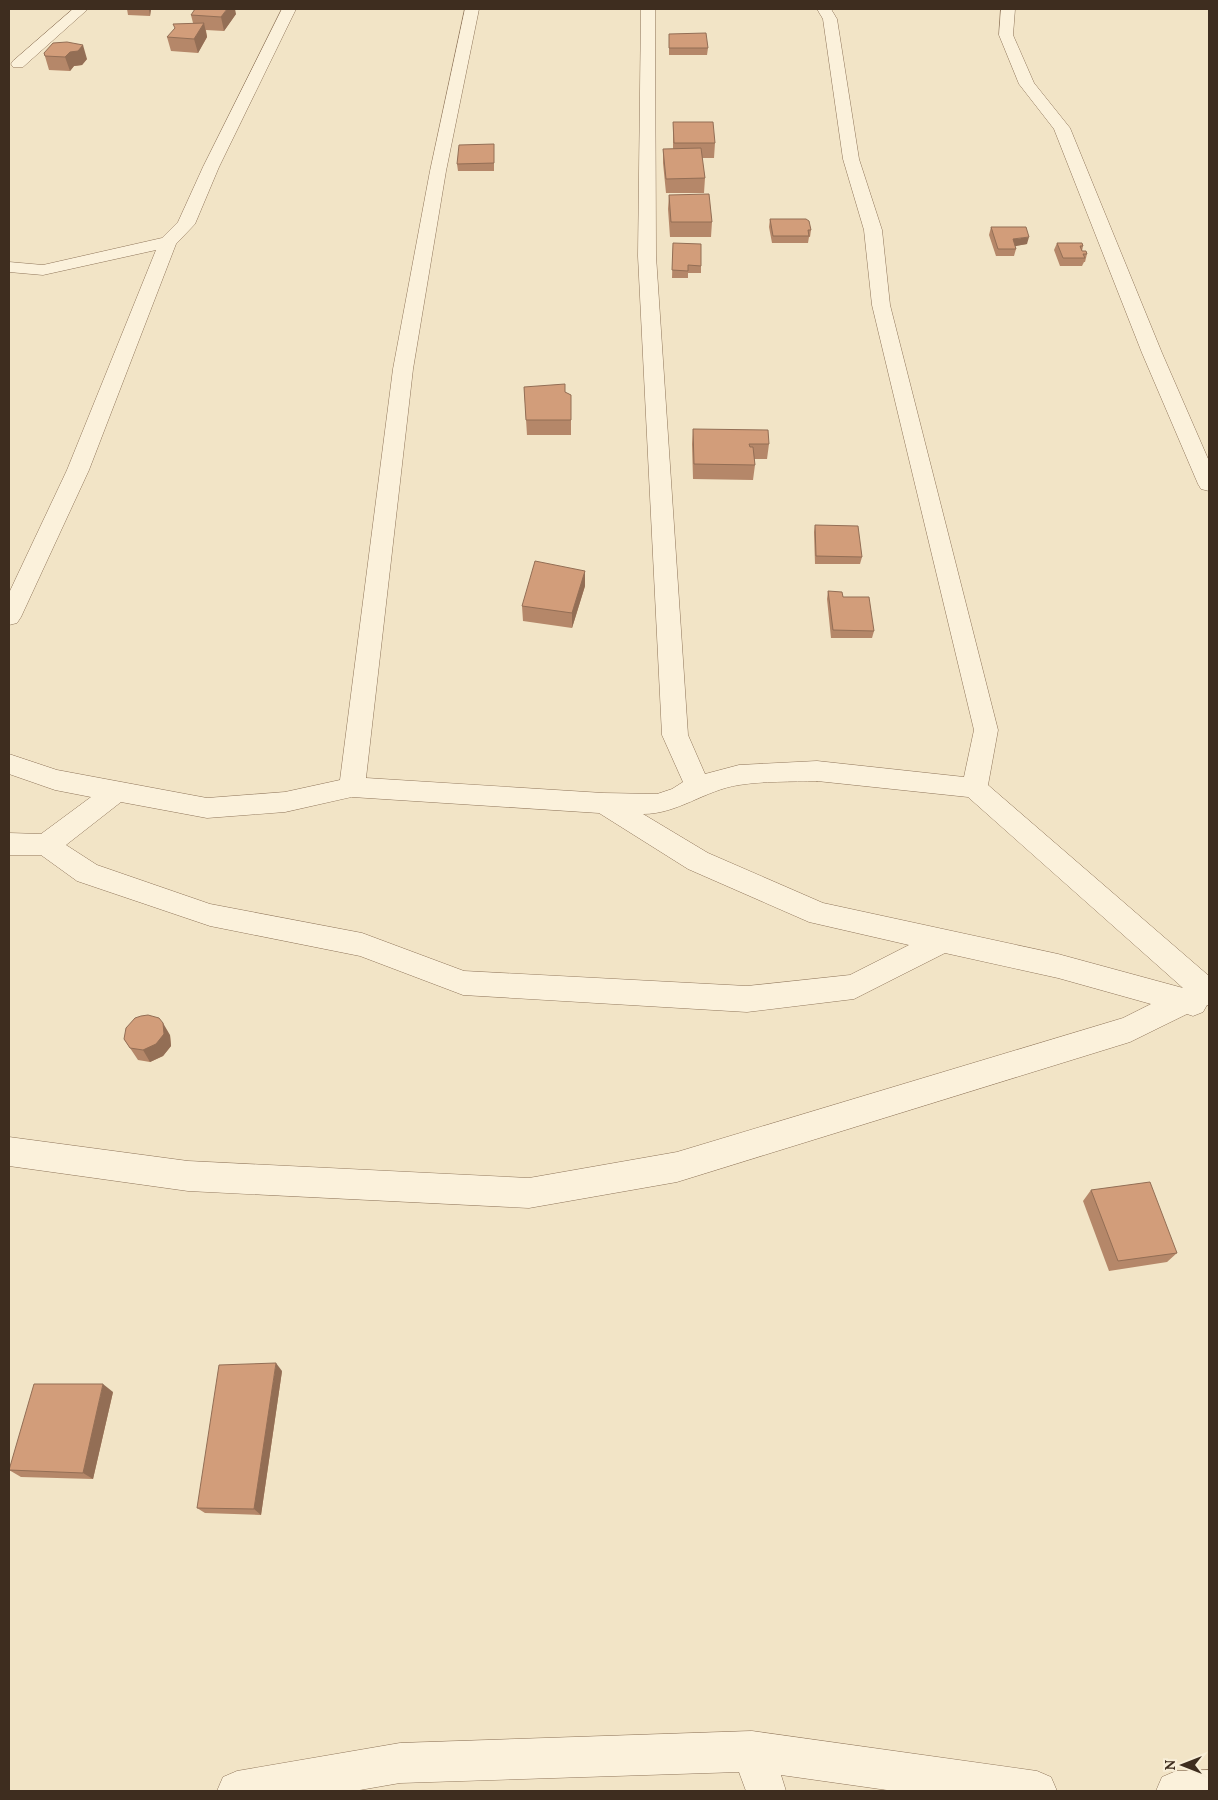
<svg xmlns="http://www.w3.org/2000/svg" width="1218" height="1800" font-family="Lora,serif">
  <style>
    .lines { fill: none; stroke-linecap: round; stroke-linejoin: round }
    .street-casing { stroke: #8f755a; stroke-width: 1 }
    .street { fill: #fbf1db; fill-rule: evenodd }
    .wall { fill: #b58769 }
    .shaded-wall { fill: #936e55 }
    .building { fill: #d29d7a; stroke: #936e55 }
  </style>
  <rect width="100%" height="100%" fill="#f2e4c6"/>
  <g class="lines">
    <defs>
      <path id="street" d="M73,9H88L23,67H13L11,64L13,61Z
        M282,9H296L219,167L195,224L176,244L89,470L21,617L17,623L9,625V593L67,470L156,250L43,275L9,272V262L43,265L162,238L178,222L203,167Z
        M465,9H479L446,171L413,369L366,778L603,793L657,794L672,789L683,782L662,735L638,256L641,9H655L656,256L688,735L705,774L739,765L817,761L964,777L974,730L872,305L864,230L843,159L823,19L817,9H831L837,19L859,159L882,230L890,305L998,730L988,785L1209,976V1005H1207L1203,1012L1193,1016L1187,1014L1130,1042L677,1182L529,1208L188,1191L9,1166V1137L188,1161L529,1178L677,1152L1123,1018L1151,1004L1058,978L945,953L854,999L747,1012L463,995L360,956L210,926L77,881L41,855H9V833L41,834L91,797L55,790L9,774V754L57,770L207,798L285,792L340,780L393,369L430,171ZM817,781L968,797L1183,988L1058,954L823,903L708,853L643,814C678,814 705,790 739,785C764,781 791,782 817,781ZM352,797L599,813L688,869L809,922L909,945L850,975L747,986L464,971L362,933L210,904L97,865L66,845L121,802L207,818L285,812Z
        M1001,9H1015L1013,35L1034,83L1070,128L1162,353L1209,461V491L1201,489L1198,484L1142,353L1054,129L1019,84L999,35Z
        M752,1731L1037,1771L1051,1777L1057,1791H894L781,1775L786,1791H746L739,1772L400,1783L354,1791H217L223,1777L237,1771L400,1743Z
        M1209,1770V1791H1156L1162,1777L1176,1771Z"/>
    </defs>
    <!-- street casing -->
    <use href="#street" class="street-casing"/>
    <!-- street -->
    <use href="#street" class="street"/>
  </g>
  <!-- wall -->
  <path class="wall" d="M127,9H151L150,16L128,15Z
    M236,14L224,31L206,30L207,37L198,53L171,51L167,37L193,23L191,15Z
    M669,34L708,48L707,55H669Z
    M44,53L87,59L82,65L74,66L70,71L49,70Z
    M673,122L715,143L714,158H702L705,178L704,193H666L663,163V149H673Z
    M494,152V171H458L457,164Z
    M669,195L712,222L711,237H670L668,209Z
    M770,219L811,230L810,237H809L808,243H772L769,227Z
    M991,227L1027,244L1015,246L1016,249L1014,256H996L989,235Z
    M673,243L701,266V273H688V278H672Z
    M1057,243L1083,246L1082,251L1087,254L1085,262H1084L1082,266H1060L1054,250Z
    M524,387L565,392L571,395V435H527Z
    M693,429L769,444L767,459H754L755,465L753,480L693,479L692,444Z
    M815,525L862,557L860,564H815L814,532Z
    M585,571V586L572,628L523,621L522,606Z
    M828,591L843,597L874,631L872,638H831L827,599Z
    M170,1035L171,1046L163,1056L150,1062L138,1060L124,1039Z
    M1091,1190L1177,1253L1167,1262L1109,1271L1083,1201Z
    M282,1371L261,1515L205,1513L197,1508Z
    M113,1392L93,1479L21,1477L9,1470Z"/>
  <!-- shaded-wall -->
  <path class="shaded-wall" d="M149,9H151L150,16Z
    M227,9H235L236,14L224,31L221,17Z
    M204,23L207,37L198,53L194,39Z
    M83,45L87,59L82,65L74,66L70,71L65,57L70,52Z
    M1029,237L1027,244L1011,247L1013,239Z
    M585,571V586L572,628V613Z
    M163,1023L170,1035L171,1046L163,1056L150,1062L143,1050Z
    M276,1363L282,1371L261,1515L254,1509Z
    M103,1384L113,1392L93,1479L83,1473Z"/>
  <!-- building -->
  <path class="building" d="M195,9H227L221,17L191,15Z
    M204,23L194,39L167,37L175,28L173,24Z
    M706,33L708,48H669V34Z
    M67,42L83,45L78,51L70,52L65,57L45,56L44,53L53,43Z
    M673,122H713L715,143H674Z
    M494,144V163L457,164L459,145Z
    M701,148L705,178L666,179L663,149Z
    M709,194L712,222H671L669,195Z
    M770,219H806L809,221L811,230H808L809,236H773Z
    M991,227H1026L1029,237L1013,239L1016,249H998Z
    M673,243L701,244V266L688,265V271L672,270Z
    M1057,243H1082L1083,246H1080L1082,251H1086L1087,254H1083L1085,258H1063Z
    M565,384V392L571,395V420H526L524,387Z
    M693,429L768,430L769,444H749L750,447H753L755,465L694,464Z
    M815,525L858,526L862,557L816,556Z
    M535,561L585,571L572,613L522,606Z
    M828,591L842,592L843,597H869L874,631L833,630Z
    M148,1015L159,1018L163,1023L164,1034L156,1044L143,1050L130,1048L124,1039L126,1028L135,1018L141,1016Z
    M1150,1182L1177,1253L1118,1261L1091,1190Z
    M276,1363L254,1509L197,1508L219,1365Z
    M34,1384H103L83,1473L9,1470Z"/>
  <!-- border -->
  <rect width="1218" height="1800" fill="none" stroke="#3e2d1f" stroke-width="20"/>
  <!-- north arrow -->
  <g transform="translate(1183 1765) rotate(270)" stroke="#f8eed7" stroke-width="4" paint-order="stroke">
  <path d="M0-4L9 19L0 12L-9 19Z" fill="#3e2d1f"/>
  <text y="-8" font-size="14" font-weight="bold" text-anchor="middle" fill="#3e2d1f">N</text>
  </g>
</svg>
